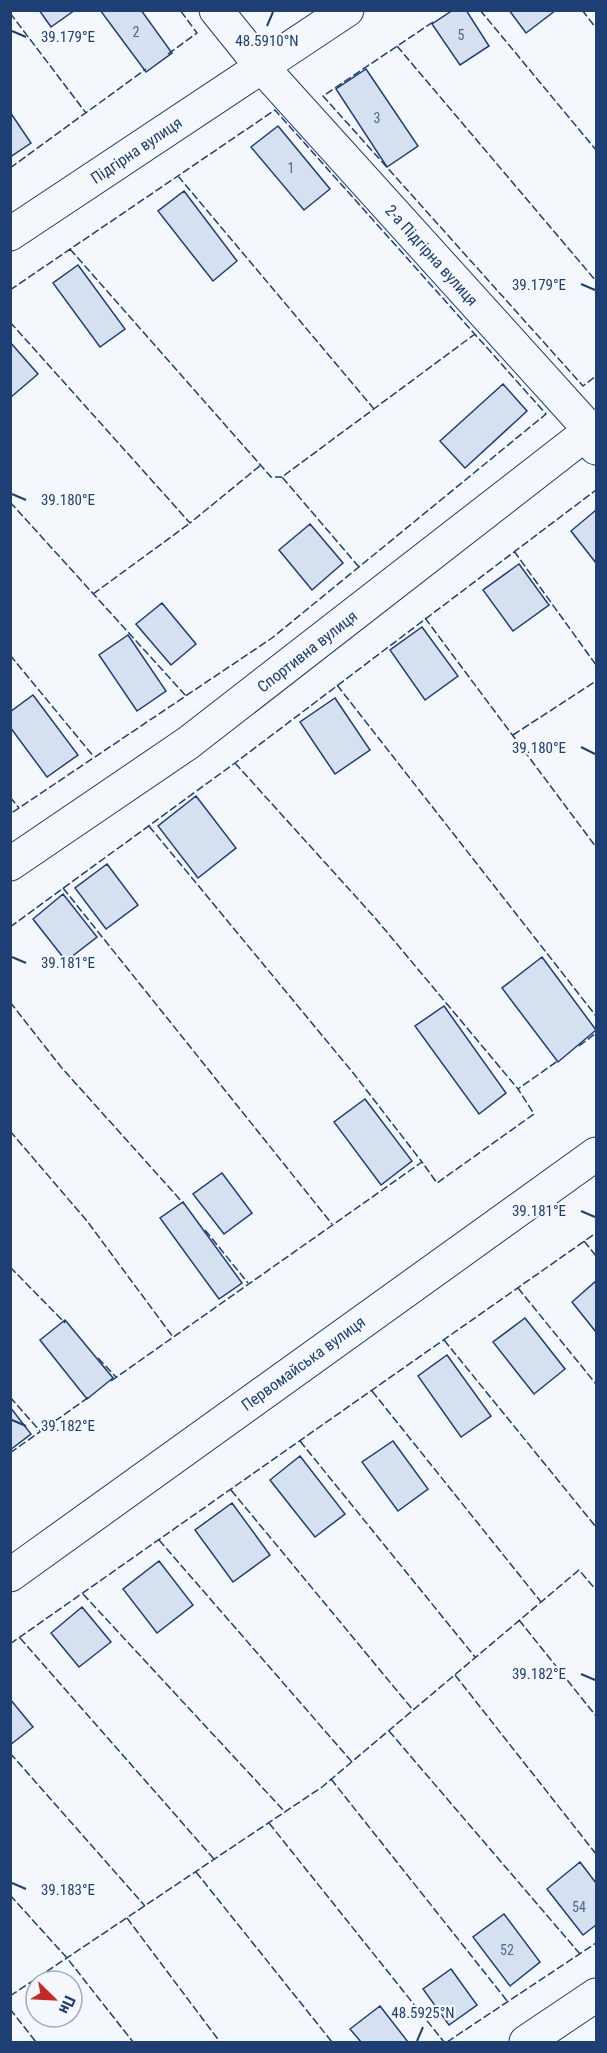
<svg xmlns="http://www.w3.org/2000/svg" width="607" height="2053" font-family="'Roboto Condensed',sans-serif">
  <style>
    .building { fill: #d5e0f0; stroke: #1d3f73; stroke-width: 1.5 }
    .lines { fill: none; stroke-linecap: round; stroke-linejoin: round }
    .minor-casing { stroke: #1d3f73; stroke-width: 35 }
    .minor { stroke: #f4f7fb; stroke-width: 33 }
    .fence { stroke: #1d3f73; stroke-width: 1.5; stroke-dasharray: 8 3; stroke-linecap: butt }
    .ticks { fill: none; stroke: #1d3f73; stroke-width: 2 }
    .labels { text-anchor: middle; stroke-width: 4.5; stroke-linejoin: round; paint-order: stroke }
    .number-label { font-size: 14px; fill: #4b6792 }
    .street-label { font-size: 16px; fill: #1d3f73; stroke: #f4f7fb }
    .ticks-label { font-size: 15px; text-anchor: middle; fill: #1d3f73; stroke: #f4f7fb; stroke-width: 4.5; stroke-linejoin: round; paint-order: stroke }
  </style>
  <rect width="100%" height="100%" fill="#f4f7fb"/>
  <!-- building -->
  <path class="building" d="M39,10H75L51,27Z
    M100,10H141L172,53L146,72Z
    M453,10H466L489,46L460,65L432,24Z
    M509,10H556L526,33Z
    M366,69L418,146L387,167L336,89Z
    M10,112L31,143L10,157Z
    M278,126L330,189L304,210L251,147Z
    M184,191L237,261L213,281L158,211Z
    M78,265L125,329L100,347L53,283Z
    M10,342L38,374L11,397H10Z
    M503,384L527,411L465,468L440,441Z
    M596,510V563L571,531Z
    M310,524L343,563L312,590L279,550Z
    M519,564L549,605L513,631L483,590Z
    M162,603L196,644L171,665L136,624Z
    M422,627L458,676L425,700L390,650Z
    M128,635L166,691L137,711L99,655Z
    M33,695L78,755L47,777L10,727V712Z
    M335,698L370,750L335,774L300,722Z
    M196,796L236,848L198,878L158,826Z
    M107,864L138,905L106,929L75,888Z
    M63,894L97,937L66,961L33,919Z
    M542,957L596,1030L558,1062L502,988Z
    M444,1006L506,1093L479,1114L415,1026Z
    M365,1099L412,1161L381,1185L334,1122Z
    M222,1173L252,1213L224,1234L193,1194Z
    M183,1202L242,1283L219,1299L160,1218Z
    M596,1281V1332L572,1302Z
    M525,1318L565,1369L534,1394L493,1342Z
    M65,1320L113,1378L87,1399L40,1340Z
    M447,1355L491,1416L461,1437L418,1376Z
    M10,1407L31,1434L10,1450Z
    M393,1441L428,1489L398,1511L362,1462Z
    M300,1456L345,1514L315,1537L270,1480Z
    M232,1503L270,1555L233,1582L195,1530Z
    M159,1561L193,1605L157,1633L123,1589Z
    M82,1607L111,1642L79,1667L51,1633Z
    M10,1699L33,1727L10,1745Z
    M580,1862L596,1883V1925L583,1935L547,1889Z
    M504,1914L540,1962L510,1986L473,1937Z
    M451,1969L477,2005L449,2025L423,1989Z
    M380,2006L408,2042H361L350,2029Z"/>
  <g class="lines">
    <defs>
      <path id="minor" d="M216,10L261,66L591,431L596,448
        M10,234L347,10
        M10,864L188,743L596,426
        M10,1575L596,1154
        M526,2042L596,1995"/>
    </defs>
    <!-- minor casing -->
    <use href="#minor" class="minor-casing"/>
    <!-- minor -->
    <use href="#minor" class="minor"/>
    <!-- fence -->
    <path class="fence" d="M480,10L596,150
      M582,10L596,28
      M10,13L86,113
      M433,22L323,96L583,386L596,376
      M397,46L596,281
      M168,54L197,33L180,10
      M10,168L146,69
      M178,176L374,409
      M70,249L271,477H282
      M10,290L275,110L546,414L272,638L10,814
      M10,322L190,523L261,465
      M10,502L186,696
      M514,551L596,665
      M359,567L282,477L475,334
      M93,594L190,523
      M425,618L596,847
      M10,655L94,757
      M337,685L596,1016
      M513,735L596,681
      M235,763L376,919L518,1089
      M10,797L19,808
      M149,826L354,1074L422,1162
      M63,888L332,1224
      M10,927L235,763L596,490
      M10,1002L61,1067L184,1204
      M579,1046L596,1033
      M10,1131L87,1221L173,1337
      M205,1230L248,1283
      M584,1241L596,1256
      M10,1267L65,1323
      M518,1288L596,1384
      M444,1340L596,1527
      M98,1358L116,1377
      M111,1381L422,1162L437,1183L534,1114L518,1089L559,1060
      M372,1391L541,1602
      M10,1397L40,1431
      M300,1441L475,1657
      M10,1453L89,1397
      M231,1490L413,1710
      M159,1540L352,1762
      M83,1594L285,1812
      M519,1620L596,1716
      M20,1638L214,1859
      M10,1644L596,1233
      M455,1675L596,1854
      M389,1731L580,1954
      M10,1753L145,1906
      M331,1779L508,2002
      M269,1823L444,2042
      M196,1872L332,2042
      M10,1895L67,1958L133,2042
      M127,1918L220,2042
      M10,1996L322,1787L579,1570L596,1590
      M10,2009L36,2042
      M447,2042L596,1943"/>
  </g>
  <!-- ticks -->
  <path class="ticks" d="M267,26L273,12M12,31L26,37M581,284L595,290M12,494L26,500M581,747L595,754M12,957L26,963M581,1211L595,1217M12,1420L26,1426M581,1674L595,1680M12,1883L26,1889M417,2041L423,2027"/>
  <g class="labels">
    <!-- number labels -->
    <g class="number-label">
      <text x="136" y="37">2</text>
      <text x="461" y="40">5</text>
      <text x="377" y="123">3</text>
      <text x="291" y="173">1</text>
      <text x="579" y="1912">54</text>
      <text x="507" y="1955">52</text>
    </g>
    <!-- street labels -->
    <g class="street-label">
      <text transform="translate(136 150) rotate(-34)" y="6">Підгірна вулиця</text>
      <text transform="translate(432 255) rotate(48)" y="6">2-а Підгірна вулиця</text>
      <text transform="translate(307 651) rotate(-38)" y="6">Спортивна вулиця</text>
      <text transform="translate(303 1363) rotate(-36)" y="6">Первомайська вулиця</text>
    </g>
  </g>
  <g class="ticks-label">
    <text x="68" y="42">39.179°E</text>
    <text x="267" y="46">48.5910°N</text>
    <text x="539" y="290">39.179°E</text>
    <text x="68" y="505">39.180°E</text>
    <text x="539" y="753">39.180°E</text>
    <text x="68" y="968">39.181°E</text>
    <text x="539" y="1216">39.181°E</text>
    <text x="68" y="1431">39.182°E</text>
    <text x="539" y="1679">39.182°E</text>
    <text x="68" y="1895">39.183°E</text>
    <text x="423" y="2018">48.5925°N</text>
  </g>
  <!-- border -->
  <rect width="607" height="2053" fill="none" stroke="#1d3f73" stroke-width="24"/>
  <!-- north arrow -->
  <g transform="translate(54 1999) rotate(114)"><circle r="28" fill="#f4f7fb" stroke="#9eadc5" stroke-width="1.5"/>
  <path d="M0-4.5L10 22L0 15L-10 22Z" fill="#c62828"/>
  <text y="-9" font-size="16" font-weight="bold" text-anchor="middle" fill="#1d3f73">Пн</text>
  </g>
</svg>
